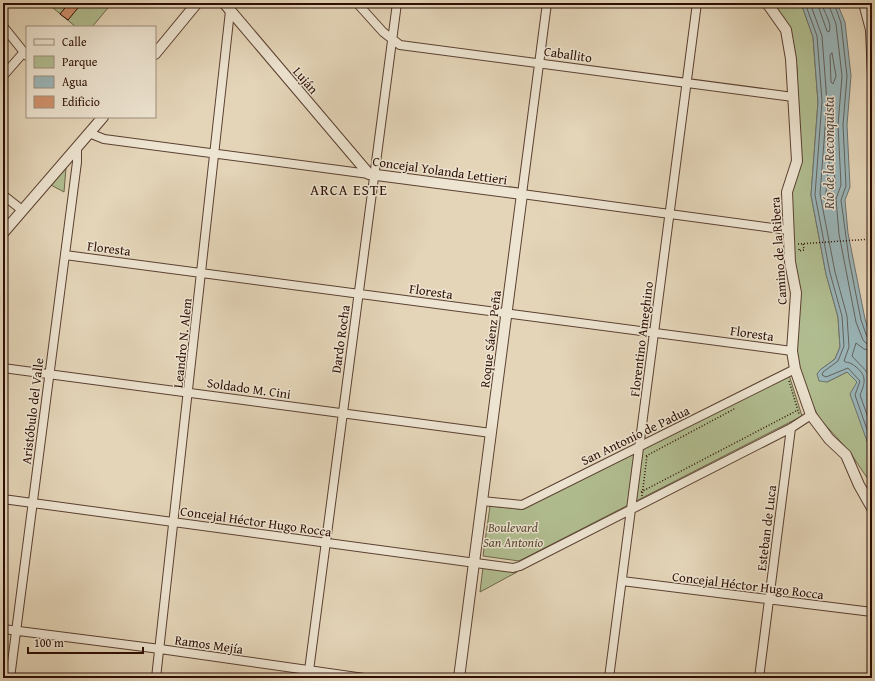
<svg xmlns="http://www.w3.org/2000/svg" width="875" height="681" font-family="'Gentium Book Plus',serif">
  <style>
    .green { fill: #b1be91; stroke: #6f664a }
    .water { fill: #9ab6b9; stroke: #6e7371 }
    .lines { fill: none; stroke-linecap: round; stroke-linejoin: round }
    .shore { stroke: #64625e; stroke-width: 1 }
    .building { fill: #d1926d; stroke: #2d0e04 }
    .minor-casing { stroke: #5b4031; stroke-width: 10 }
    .tertiary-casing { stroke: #5b4031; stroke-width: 12 }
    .path { stroke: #2d0e04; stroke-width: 1.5; stroke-dasharray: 1 2; stroke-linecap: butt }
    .minor { stroke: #ede4d1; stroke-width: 8 }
    .tertiary { stroke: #ede4d1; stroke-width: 10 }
    .labels { text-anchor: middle; stroke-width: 3; stroke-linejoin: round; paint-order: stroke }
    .street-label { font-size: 13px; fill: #2d0e04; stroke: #ede4d1 }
    .park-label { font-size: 13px; font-style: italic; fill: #5b4c35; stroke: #ede4d1 }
    .water-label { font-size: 14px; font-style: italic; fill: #534943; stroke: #ede4d1 }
    .quarter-label { font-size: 15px; letter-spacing: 1px; fill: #2d0e04; stroke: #ede4d1 }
  </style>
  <rect width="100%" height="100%" fill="#e4d5b8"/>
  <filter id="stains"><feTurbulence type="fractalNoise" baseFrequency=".005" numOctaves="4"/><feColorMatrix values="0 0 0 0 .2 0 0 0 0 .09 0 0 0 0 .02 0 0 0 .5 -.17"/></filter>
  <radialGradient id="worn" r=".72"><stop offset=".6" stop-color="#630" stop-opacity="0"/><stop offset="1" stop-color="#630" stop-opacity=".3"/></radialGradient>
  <!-- green -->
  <path class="green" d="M47,3H112L92,27H76Z
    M771,3H801L813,37L818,102L811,195L826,274L838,317L840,347L835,359L820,370L827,382L847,372L857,382L872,455V485L849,451L819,418L806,391L797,362L789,195L797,101V67L790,28Z
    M66,168L64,192L51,185Z
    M789,375L802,416L519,561L483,556L490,506L520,509Z
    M483,567L517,572L480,592Z"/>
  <!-- water -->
  <path class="water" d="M801,3H837L845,22L851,76L847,125L850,187L845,200L848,233L865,319L872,341V455L850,394L857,382L847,372L827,382L819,381L817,374L820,370L835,359L840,347L838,317L826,274L811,195L818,102L813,37Z"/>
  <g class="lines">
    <!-- shore -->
    <path class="shore" d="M805,3L817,36L822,101L815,195L830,273L842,316L844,346L838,361L823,372L822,375L826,377L848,368L860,381L855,395L872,444
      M810,3L822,36L827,102L820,194L835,272L847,316L849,347L844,361C846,363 849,362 852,364C867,374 866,381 860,395L872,429
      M817,3L827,31L829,32C833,23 823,12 822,3
      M828,3L836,24L842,76L838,125L841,185L836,199L839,234L856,322L863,340L867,344L872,345
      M834,3L841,23L847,76L843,125L846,186L841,200L849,259L861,320L867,337L872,339
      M832,53L836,76L833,84L831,82L830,56Z
      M831,147L833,148L835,184L828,198L826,194Z
      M872,351L864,349L856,343L852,356C865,371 875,374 867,395L872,410"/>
  </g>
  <!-- building -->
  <path class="building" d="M69,3H82L68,20L60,14Z"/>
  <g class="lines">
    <defs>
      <path id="minor" d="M357,3L383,32L400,45L793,97
        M547,3L522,194L788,230
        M863,3L870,30L872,76
        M3,26L27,56
        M3,76L24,52
        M89,133L104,139L369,174
        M3,195L22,210
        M65,255L792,351
        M3,368L491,433
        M3,499L513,568L520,566L791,428L811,415
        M482,501L522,505L795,369
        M622,581L872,612
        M3,629L160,649L364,678
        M10,678L77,162V148
        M156,678L230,11
        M308,678L397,3
        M609,678L697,3
        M759,678L791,428"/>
      <path id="tertiary" d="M224,3L369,174L522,194L459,678
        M767,3L786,30L791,59L797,161L787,192L790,262L796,293L792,351L795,369L811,415L829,439L846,455L859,485L872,508
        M155,54L197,3
        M3,233L103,117"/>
    </defs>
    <!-- minor casing -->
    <use href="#minor" class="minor-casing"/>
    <!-- tertiary casing -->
    <use href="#tertiary" class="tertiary-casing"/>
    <!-- path -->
    <path class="path" d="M868,238V229H872
      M798,244L872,239
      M799,249V251L804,250L803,243
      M789,381L799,414
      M646,456L736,408
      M641,492L798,410
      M642,496L647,456"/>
    <!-- minor -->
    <use href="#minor" class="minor"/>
    <!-- tertiary -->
    <use href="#tertiary" class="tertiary"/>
  </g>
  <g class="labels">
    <!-- street labels -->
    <g class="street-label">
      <text transform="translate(568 54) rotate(8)" y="5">Caballito</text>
      <text transform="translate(306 80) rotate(49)" y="5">Luján</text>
      <text transform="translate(440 170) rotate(8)" y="5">Concejal Yolanda Lettieri</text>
      <text transform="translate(109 248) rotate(7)" y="5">Floresta</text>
      <text transform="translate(778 251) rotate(-94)" y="5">Camino de la Ribera</text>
      <text transform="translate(431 291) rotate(8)" y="5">Floresta</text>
      <text transform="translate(752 333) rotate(8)" y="5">Floresta</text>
      <text transform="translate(340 339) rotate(-82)" y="5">Dardo Rocha</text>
      <text transform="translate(490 339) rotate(-83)" y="5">Roque Sáenz Peña</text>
      <text transform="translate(641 339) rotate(-83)" y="5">Florentino Ameghino</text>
      <text transform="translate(182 343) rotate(-84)" y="5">Leandro N. Alem</text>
      <text transform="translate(249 388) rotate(8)" y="5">Soldado M. Cini</text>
      <text transform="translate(32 411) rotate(-83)" y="5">Aristóbulo del Valle</text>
      <text transform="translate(635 435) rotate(-26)" y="5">San Antonio de Padua</text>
      <text transform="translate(256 521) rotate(8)" y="5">Concejal Héctor Hugo Rocca</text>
      <text transform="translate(766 528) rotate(-83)" y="5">Esteban de Luca</text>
      <text transform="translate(748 585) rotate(7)" y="5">Concejal Héctor Hugo Rocca</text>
      <text transform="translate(209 644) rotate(8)" y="5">Ramos Mejía</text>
    </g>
    <!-- park labels -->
    <g class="park-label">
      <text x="513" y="532">Boulevard<tspan x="513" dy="15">San Antonio</tspan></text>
    </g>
    <!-- water labels -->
    <g class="water-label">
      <text transform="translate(829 153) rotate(-90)" y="5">Río de la Reconquista</text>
    </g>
    <!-- quarter labels -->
    <g class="quarter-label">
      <text x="349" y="195">ARCA ESTE</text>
    </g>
  </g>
  <!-- margin -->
  <rect width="875" height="681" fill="none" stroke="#e4d5b8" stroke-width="16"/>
  <rect x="4" y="4" width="867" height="673" fill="none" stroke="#2d0e04" stroke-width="2"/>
  <rect x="8" y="8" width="859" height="665" fill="none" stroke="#2d0e04"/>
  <!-- legend -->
  <rect x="26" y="26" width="130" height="92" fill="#ede4d1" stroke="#a08e7f"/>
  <rect x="34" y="39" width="20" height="6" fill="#ede4d1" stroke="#a08e7f"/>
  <text x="62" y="46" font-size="12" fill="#2d0e04">Calle</text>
  <rect x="34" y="56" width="20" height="12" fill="#b1be91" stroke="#a08e7f"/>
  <text x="62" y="66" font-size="12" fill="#2d0e04">Parque</text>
  <rect x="34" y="76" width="20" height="12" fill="#9ab6b9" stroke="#a08e7f"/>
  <text x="62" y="86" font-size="12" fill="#2d0e04">Agua</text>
  <rect x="34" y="96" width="20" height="12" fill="#d1926d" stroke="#a08e7f"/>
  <text x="62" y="106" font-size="12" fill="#2d0e04">Edificio</text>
  <!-- scale -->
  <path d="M28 647v6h115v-6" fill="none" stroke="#2d0e04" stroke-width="2"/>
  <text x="34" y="647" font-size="12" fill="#2d0e04" stroke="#ede4d1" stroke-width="3" paint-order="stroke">100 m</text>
  <rect width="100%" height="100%" filter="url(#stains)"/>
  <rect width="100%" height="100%" fill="url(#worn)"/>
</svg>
